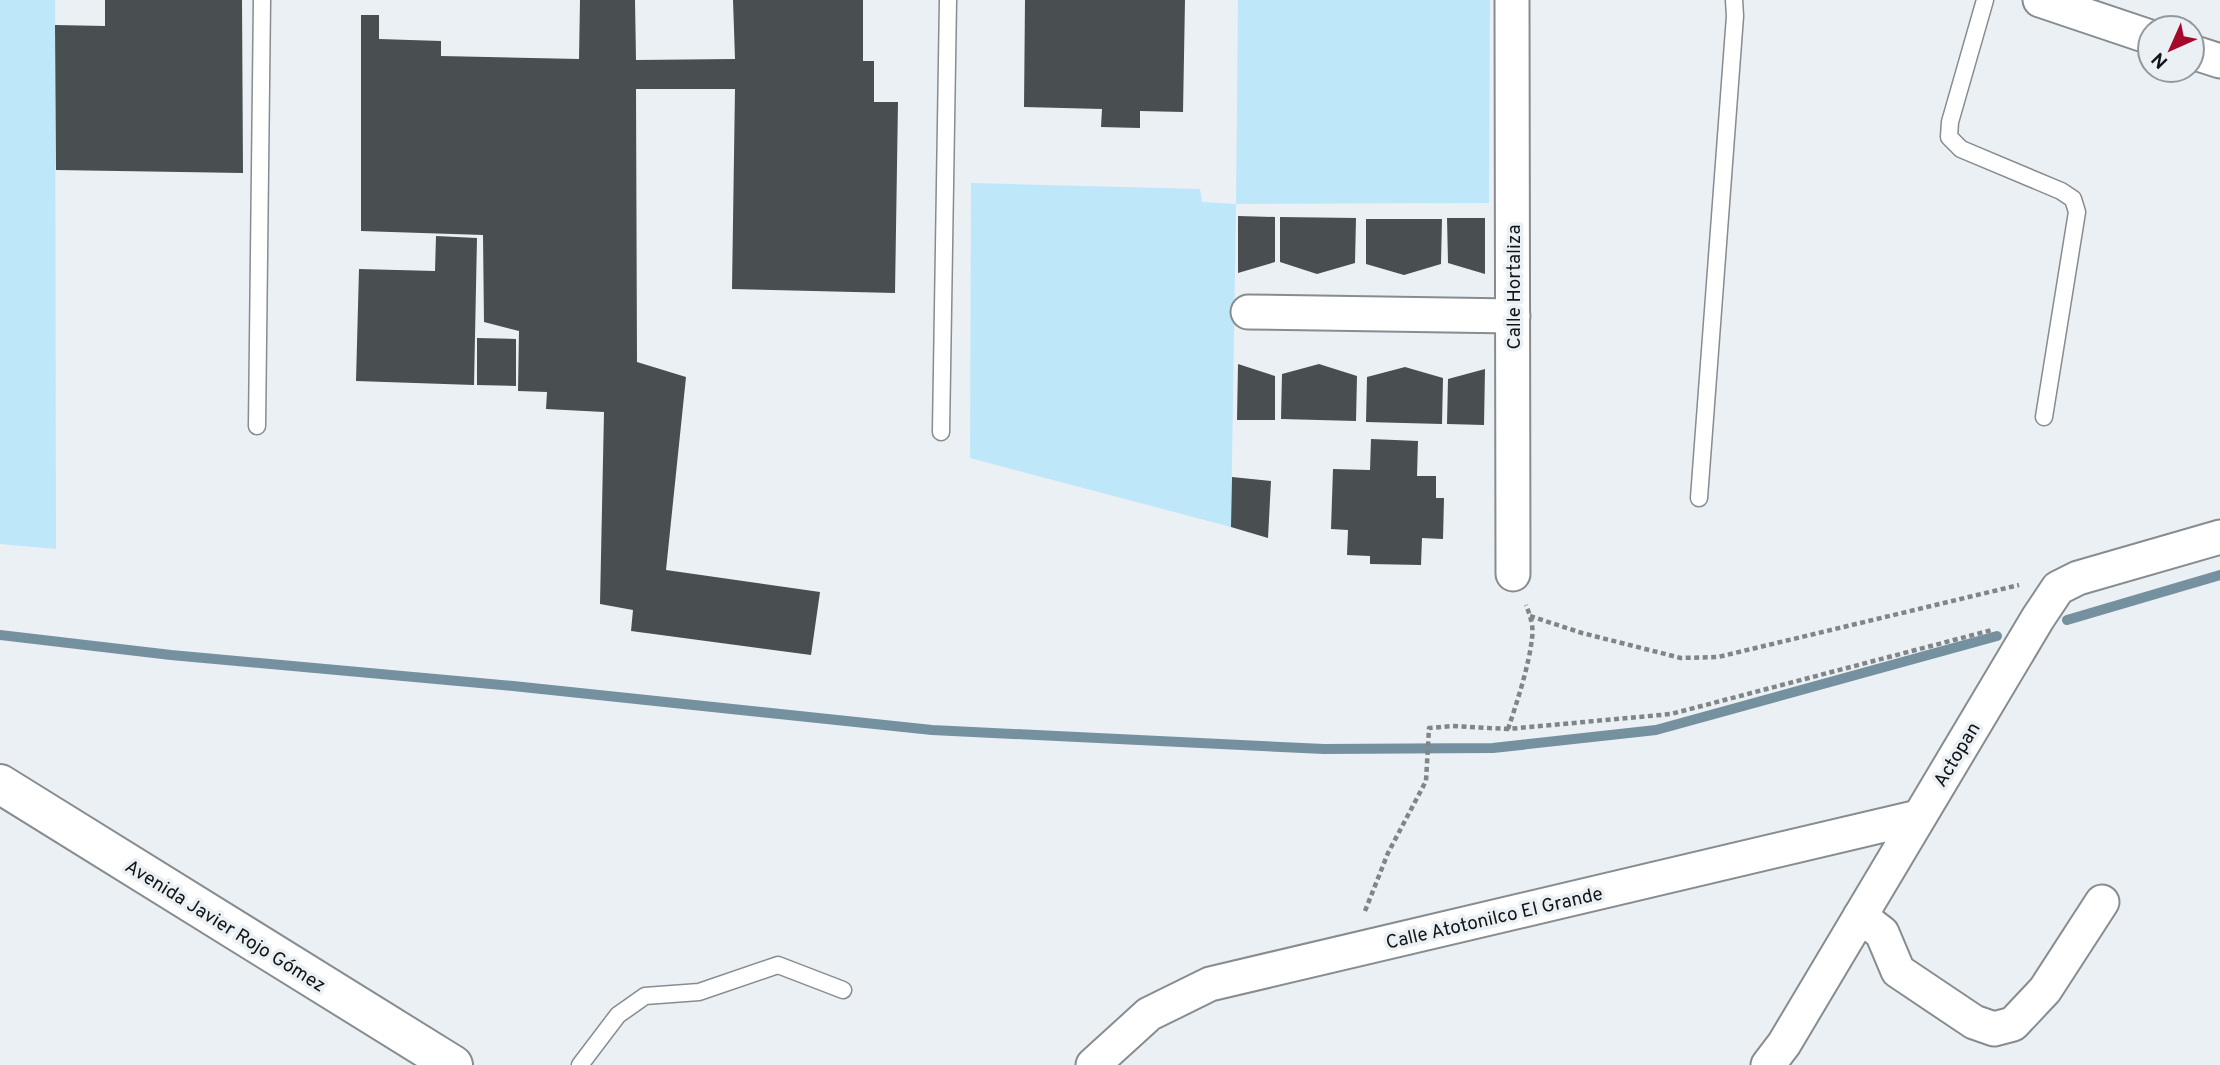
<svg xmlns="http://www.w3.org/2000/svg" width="2220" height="1065" font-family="Overpass,sans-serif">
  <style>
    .green { fill: #bfe7fa }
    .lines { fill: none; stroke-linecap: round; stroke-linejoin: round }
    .stream { stroke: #75919f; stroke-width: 10 }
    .building { fill: #494e51 }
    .lane-casing { stroke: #868c8f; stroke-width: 19 }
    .street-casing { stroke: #868c8f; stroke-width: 37 }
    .secondary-casing { stroke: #868c8f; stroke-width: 42 }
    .path { stroke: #808588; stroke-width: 4.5; stroke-dasharray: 5 3.5; stroke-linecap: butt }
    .lane { stroke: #fff; stroke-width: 16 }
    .street { stroke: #fff; stroke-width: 33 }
    .secondary { stroke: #fff; stroke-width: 38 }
    .labels { text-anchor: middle; stroke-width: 7; stroke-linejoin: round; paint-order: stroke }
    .street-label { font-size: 19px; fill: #121416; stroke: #eaf0f4 }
  </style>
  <rect width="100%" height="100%" fill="#eaf0f4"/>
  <!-- green -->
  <path class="green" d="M0,0H55L56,549L0,544Z
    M1238,0H1490L1489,203L1236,204L1231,527L970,458L971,183L1200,189L1202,202L1236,204Z"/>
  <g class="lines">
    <!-- stream -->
    <path class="stream" d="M2067,620L2220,575
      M0,635L171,655L513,686L932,730L1324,749L1493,748L1656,730L1997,636"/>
  </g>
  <!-- building -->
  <path class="building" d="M105,0H242L243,173L56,170L55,25L105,26Z
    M580,0H635L636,60L735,59L733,0H863V61H874V102H898L895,293L732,289L735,89H636L637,362L686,377L666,570L820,592L811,655L631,631L633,610L600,604L604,412L546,409L547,392L518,391L519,331L484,322L483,235L361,231V15H379V39L441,41V56L579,59Z
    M1025,0H1185L1183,112L1140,111V128L1101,127L1102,109L1024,107Z
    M1238,216L1275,217V262L1238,273Z
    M1280,217L1356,218L1355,263L1317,274L1280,262Z
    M1447,218H1485V274L1448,263Z
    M1366,219H1442L1441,264L1404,275L1366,264Z
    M436,236L477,238L474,385L356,381L359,269L435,271Z
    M477,338L516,339V386L477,385Z
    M1238,364L1275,376V420H1237Z
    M1319,364L1357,376L1356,421L1281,419L1282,374Z
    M1405,367L1443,378L1442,424L1366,422L1367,377Z
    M1485,369L1484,425L1447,424L1448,379Z
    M1371,439L1418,441L1417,476H1436V498H1444L1443,539L1422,538L1421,565L1370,564V556L1347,555L1348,530L1331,529L1333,469L1370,470Z
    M1232,477L1271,481L1268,538L1231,527Z"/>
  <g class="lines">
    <defs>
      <path id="lane" d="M1985,0L1950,122L1949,137L1961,149L2061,191L2073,199L2077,212L2044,417
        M257,426L262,0
        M941,432L948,0
        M1699,498L1735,16L1734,0
        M580,1065L618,1015L645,996L699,992L778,965L843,990"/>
      <path id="street" d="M1512,0L1513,574
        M2040,0L2150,37
        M2192,52L2220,61
        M1248,312L1513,316
        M1860,916L1882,933L1898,971L1974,1022L1994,1029L2013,1024L2045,990L2102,902
        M1093,1065L1149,1014L1210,984L1918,817
        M1768,1065L1784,1044L2038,618L2058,588L2078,578L2220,537"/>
      <path id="secondary" d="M0,784L453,1065"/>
    </defs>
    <!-- lane casing -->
    <use href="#lane" class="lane-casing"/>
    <!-- street casing -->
    <use href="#street" class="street-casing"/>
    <!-- secondary casing -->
    <use href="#secondary" class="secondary-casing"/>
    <!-- path -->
    <path class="path" d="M1530,616L1582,633L1681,658L1718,657L2019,585
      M1508,729C1517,702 1529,666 1532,638C1534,627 1530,615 1526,605
      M1365,911L1388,853L1426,781L1429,728L1452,726L1508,729L1671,714L1992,630"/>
    <!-- lane -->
    <use href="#lane" class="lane"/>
    <!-- street -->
    <use href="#street" class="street"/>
    <!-- secondary -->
    <use href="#secondary" class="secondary"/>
  </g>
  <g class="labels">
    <!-- street labels -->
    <g class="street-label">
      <text transform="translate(1513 287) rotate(-90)" y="7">Calle Hortaliza</text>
      <text transform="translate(1956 754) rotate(-59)" y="7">Actopan</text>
      <text transform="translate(1494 917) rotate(-13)" y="7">Calle Atotonilco El Grande</text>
      <text transform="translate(226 925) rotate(32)" y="7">Avenida Javier Rojo Gómez</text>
    </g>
  </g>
  <!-- north arrow -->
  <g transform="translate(2171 49) rotate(225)"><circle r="33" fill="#eaf0f4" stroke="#94989b" stroke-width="2"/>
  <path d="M0-5L12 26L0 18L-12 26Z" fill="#a5092c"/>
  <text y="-10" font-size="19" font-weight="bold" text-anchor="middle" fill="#121416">N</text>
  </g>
</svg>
